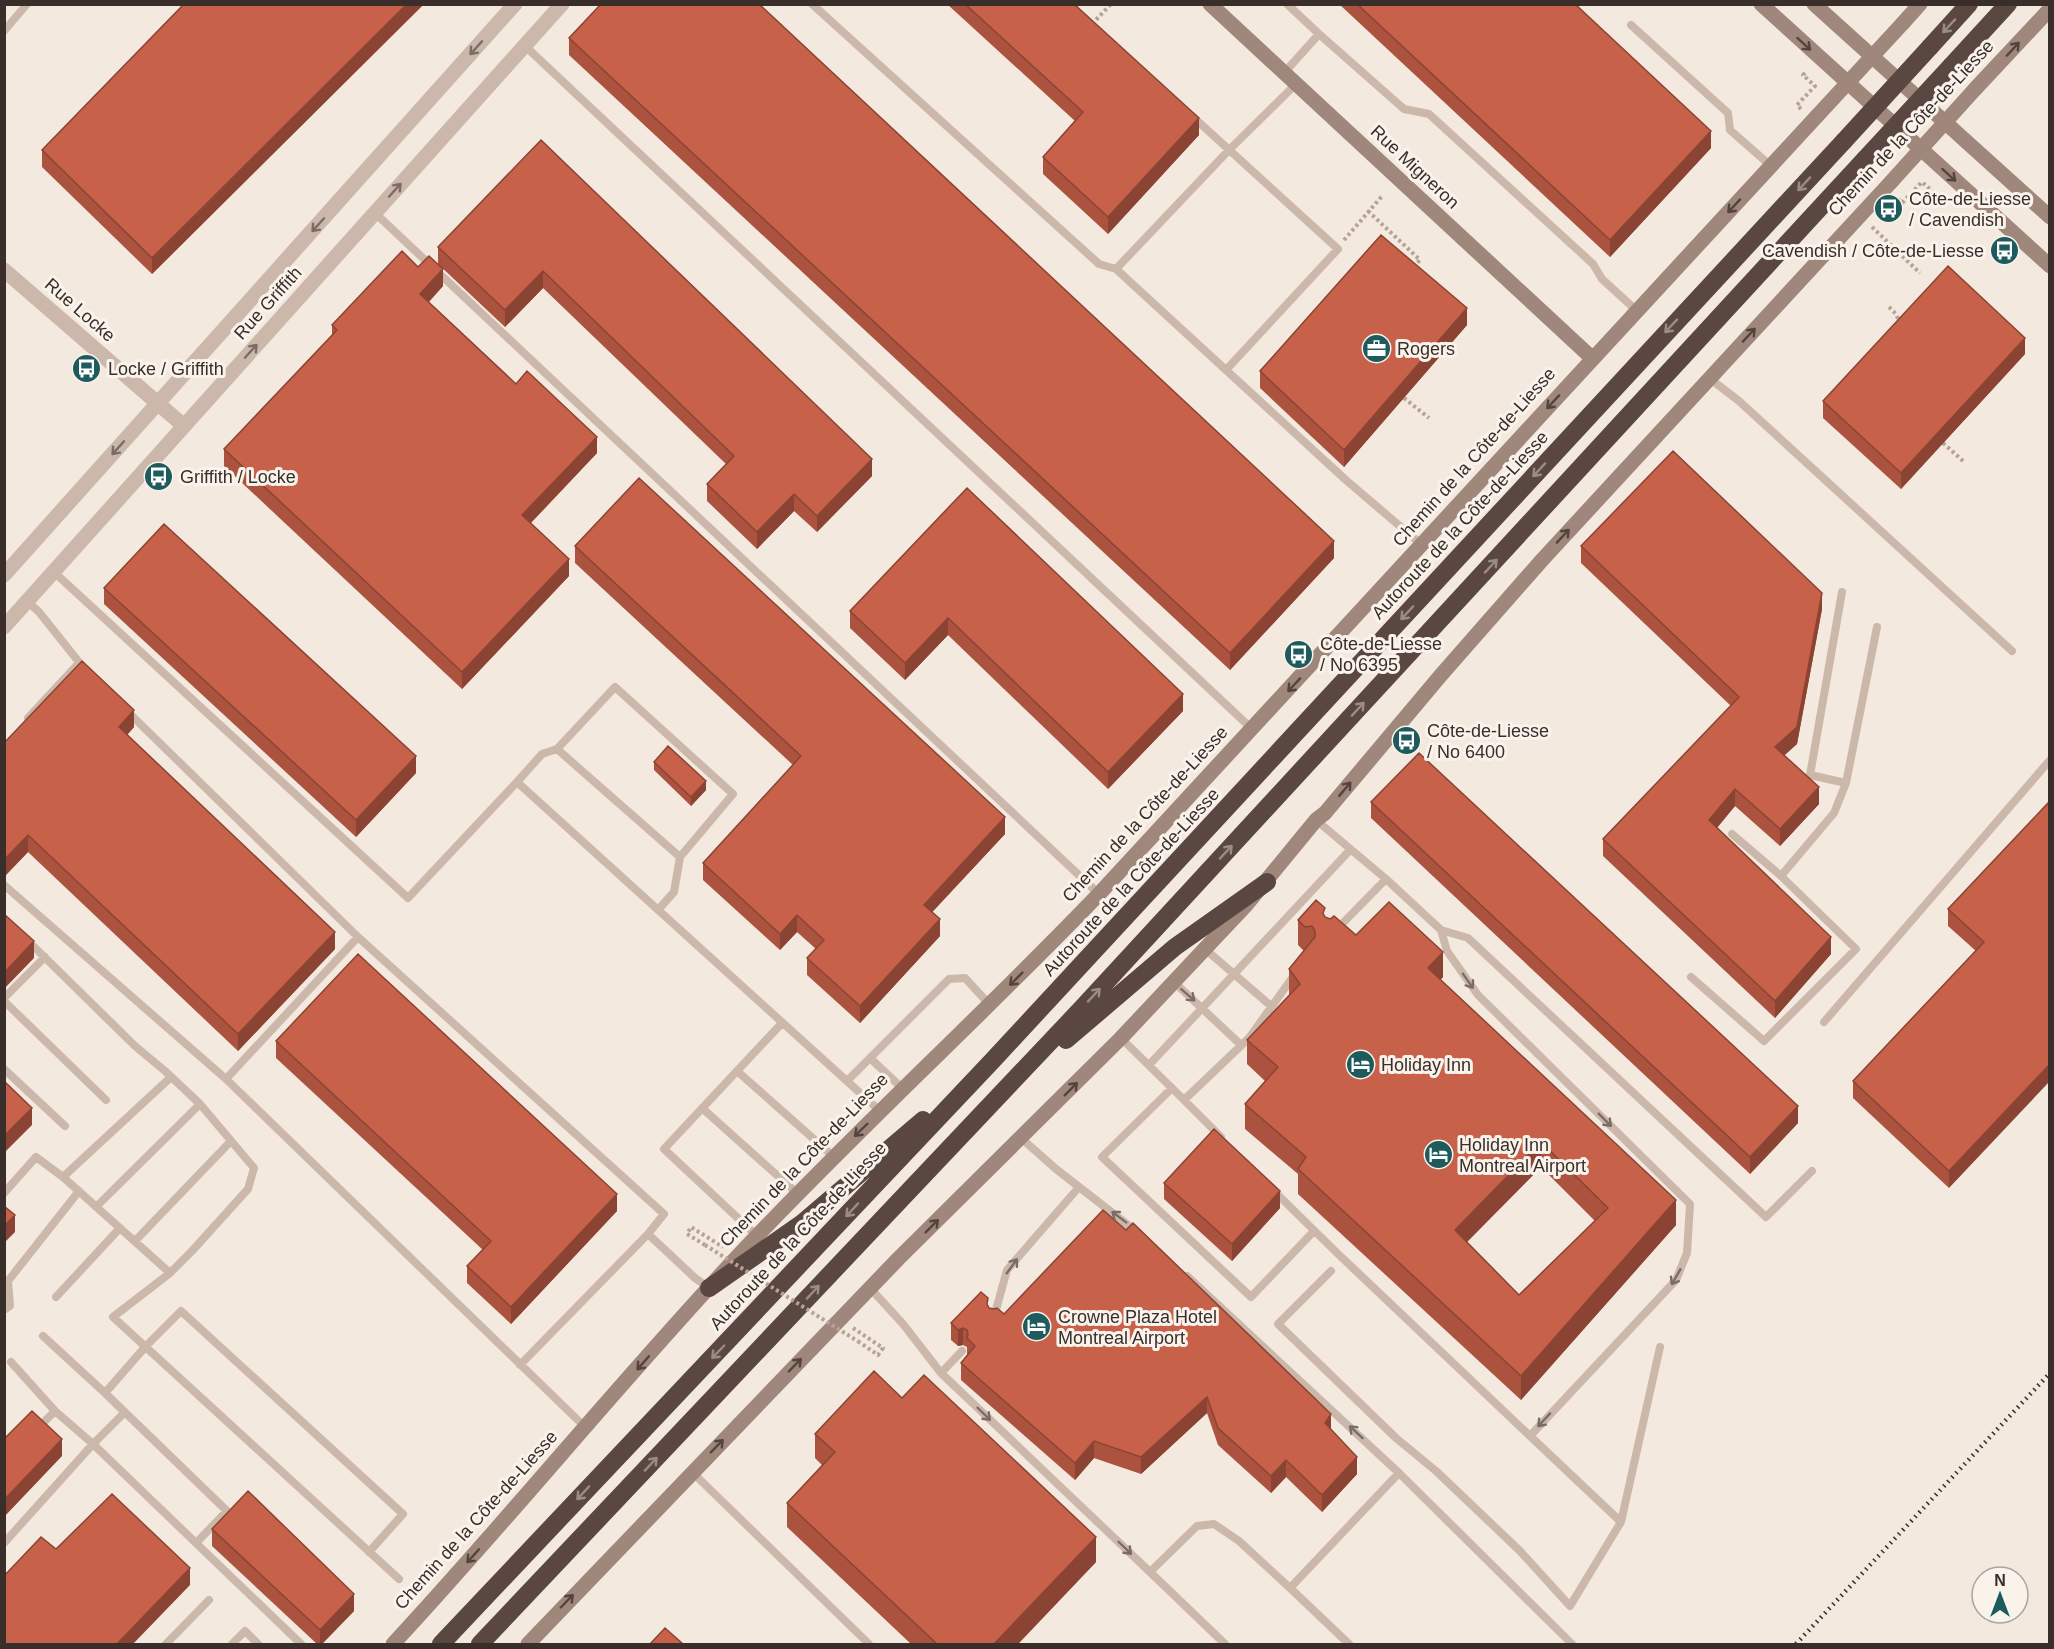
<svg xmlns="http://www.w3.org/2000/svg" width="2054" height="1649" font-family="Arial,sans-serif">
  <style>
    .lines { fill: none; stroke-linecap: round; stroke-linejoin: round }
    .path { stroke: #b8a294; stroke-width: 4; stroke-dasharray: 3 3; stroke-linecap: butt }
    .service { stroke: #ccb8aa; stroke-width: 8 }
    .minor { stroke: #ccb8aa; stroke-width: 15 }
    .tertiary { stroke: #ccb8aa; stroke-width: 15 }
    .secondary { stroke: #a0877b; stroke-width: 15 }
    .motorway { stroke: #5a4741; stroke-width: 18 }
    .rail { stroke: #392e2a; stroke-width: 4.5; stroke-dasharray: 1.5 4.5; stroke-linecap: butt }
    .path-bridge { stroke: #b8a294; stroke-width: 4; stroke-dasharray: 3 3; stroke-linecap: butt }
    .secondary-bridge { stroke: #a0877b; stroke-width: 15 }
    .motorway-bridge { stroke: #5a4741; stroke-width: 18 }
    .wall { fill: #ab533f; fill-rule: evenodd }
    .shaded-wall { fill: #8b4433 }
    .building { fill: #c76149; stroke: #8b4433; stroke-width: 1.5; fill-rule: evenodd }
    .oneway { stroke: #9a8c85 }
    .oneway2 { stroke: #53443e }
    .oneway3 { stroke: #7b6c64 }
    .labels { text-anchor: middle; stroke-width: 6; stroke-linejoin: round; paint-order: stroke }
    .street-label { font-size: 18px; fill: #392e2a; stroke: #faf3ec }
    .poi-label { font-size: 18px; fill: #392e2a; stroke: #faf3ec; text-anchor: start }
  </style>
  <rect width="100%" height="100%" fill="#f3e9df"/>
  <g class="lines">
    <!-- path -->
    <path class="path" d="M1092,24L1111,4
      M1801,109L1797,105L1815,86L1803,75L1807,71
      M1898,199L1902,203L1922,182L1936,195L1939,191
      M1368,211L1420,260L1412,268
      M1872,227L1920,273
      M1344,240L1383,195
      M1889,307L1896,314L1899,321
      M1404,398L1429,418
      M1943,443L1963,461
      M705,1245L687,1234L691,1227L723,1247
      M853,1328L883,1348L878,1355L859,1342"/>
    <!-- service -->
    <path class="service" d="M812,4L1099,264L1116,269
      M1287,4L1319,34
      M1631,25L1728,113L1730,130L1771,166
      M4,31L27,4
      M525,46L1252,729
      M1284,73L1319,34L1404,109L1429,114L1593,264L1602,279L1637,311
      M1192,116L1338,249L1226,370L1347,481L1422,545
      M375,213L1099,894
      M1226,370L1116,269L1229,150L1296,84
      M1709,378L1739,401L2012,651
      M55,573L408,898L517,782L880,1111
      M1842,592L1810,775L1846,783L1877,627
      M28,602L39,612L86,671
      M127,711L358,937L664,1214L648,1234L695,1278L709,1288
      M28,718L79,663
      M517,782L542,754L557,749
      M1316,820L1386,879L1441,930L1468,938L1766,1217L1812,1171
      M1732,834L1781,876
      M4,885L226,1079L586,1428
      M658,910L674,892L680,857L733,794L615,687L557,749L680,857
      M1336,930L1386,879
      M26,939L135,1046L165,1071L200,1104L254,1168L248,1189L192,1251L170,1273L113,1317L399,1579
      M1205,949L1271,1006
      M1691,977L1764,1041L1856,949L1781,876L1834,813L1846,783
      M1174,982L1241,1045
      M4,998L45,957
      M4,1001L106,1100
      M1824,1022L2050,760
      M1121,1038L1184,1100L1249,1038L1295,974
      M870,1058L903,1089
      M1149,1065L1350,850
      M4,1069L65,1126
      M737,1071L834,1157
      M226,1079L358,937
      M847,1081L949,979L965,978L990,1005
      M1172,1088L1102,1157L1251,1297L1314,1231
      M1184,1100L1221,1137
      M702,1108L798,1194
      M1021,1138L1056,1169L1137,1232
      M63,1177L170,1273
      M1274,1191L1336,1252L1530,1436L1676,1280L1687,1253L1690,1204L1478,995L1447,951L1441,930
      M4,1193L36,1157L63,1177L171,1077
      M96,1207L200,1104
      M757,1236L664,1149L782,1023
      M135,1241L231,1141
      M1331,1271L1278,1324L1396,1438L1436,1471L1520,1551L1570,1606L1621,1522L1530,1436
      M1187,1276L1399,1473L1572,1644
      M870,1288L903,1324L941,1373L1150,1572L1197,1526L1214,1524L1239,1541L1290,1588L1399,1473
      M56,1297L120,1228
      M4,1310L10,1306L8,1281L79,1191
      M994,1317L1007,1270L1079,1187
      M43,1336L105,1393
      M11,1362L55,1411
      M520,1365L648,1234
      M941,1373L962,1351
      M39,1427L55,1411L93,1444L125,1412
      M692,1472L869,1644
      M1621,1522L1660,1347
      M4,1543L93,1444L301,1644
      M196,1543L227,1511L105,1393L146,1346L181,1311L403,1514L369,1552
      M1150,1572L1225,1644
      M1290,1588L1349,1644
      M166,1644L209,1600
      M232,1644L245,1631L258,1644"/>
    <!-- minor -->
    <path class="minor" d="M4,270L184,426"/>
    <!-- tertiary -->
    <path class="tertiary" d="M4,575L515,4
      M4,627L562,4"/>
    <!-- secondary -->
    <path class="secondary" d="M1210,4L1593,359
      M1761,4L2050,266
      M1814,4L2050,217
      M1903,23L1920,4
      M1976,88L2050,9
      M393,1644C510,1518 619,1383 737,1257C854,1132 981,1017 1099,894L1817,116
      M528,1644L899,1258L1121,1038L1247,904L1316,820L1325,813L1441,675L1542,560L1891,182"/>
    <!-- motorway -->
    <path class="motorway" d="M1930,47L1969,4
      M1951,66L2008,4
      M1066,1040L1175,947L1267,882
      M709,1288L801,1224L923,1120
      M441,1644L993,1060L1844,141
      M480,1644L1083,1007L1865,159"/>
    <!-- rail -->
    <path class="rail" d="M1796,1644L2050,1373"/>
    <!-- path-bridge -->
    <path class="path-bridge" d="M705,1245L859,1342"/>
    <!-- secondary-bridge -->
    <path class="secondary-bridge" d="M1817,116L1903,23
      M1891,182L1976,88"/>
    <!-- motorway-bridge -->
    <path class="motorway-bridge" d="M1844,141L1930,47
      M1865,159L1951,66"/>
  </g>
  <!-- wall -->
  <path class="wall" d="M184,4H424L152,274L42,167V150Z
    M947,4H1074L1199,135L1108,234L1043,174V157L1075,121Z
    M1339,4H1575L1711,148L1610,257Z
    M569,38L1334,558L1230,670L569,55Z
    M541,140L872,476L817,532L794,511L757,549L707,501V484L726,464L543,288L505,327L438,264V247Z
    M418,267L443,286L429,302L516,384L597,453L531,523L569,576L462,689L224,466V449L332,335V325Z
    M1467,325L1344,467L1260,388V371Z
    M2025,354L1901,489L1823,418V401Z
    M967,488L1183,711L1108,789L948,635L905,680L850,628V611Z
    M575,546L1005,834L932,912L940,936L860,1023L807,975V958L816,949L797,932L780,950L703,880V863L793,765L575,563Z
    M1581,546L1822,609L1797,744L1784,755L1819,804L1780,846L1735,806L1717,828L1831,954L1775,1018L1603,856V839L1731,706L1581,563Z
    M104,588L416,773L356,837L104,604Z
    M134,727L127,735L335,949L238,1051L28,852L5,876L4,875V743Z
    M654,762L706,790L691,806L654,770Z
    M1371,802L1798,1123L1750,1174L1371,818Z
    M2049,802L1949,1188L1853,1098V1081L1976,951L1948,926V909Z
    M1325,917L1356,935L1443,977L1440,980L1676,1225L1521,1400L1298,1194V1174L1245,1129V1104L1265,1081L1247,1064V1040L1289,995V969L1304,951L1298,945V920ZM1541,1167L1595,1221L1519,1295L1467,1242Z
    M276,1041L617,1211L511,1324L467,1283V1266L483,1250L276,1058Z
    M1164,1183L1280,1208L1232,1261L1164,1199Z
    M988,1306L989,1308L1004,1314L1331,1430L1357,1474L1322,1512L1286,1477L1271,1493L1218,1445L1207,1413L1141,1474L1094,1458L1075,1480L961,1380V1363L967,1355V1347L963,1345L958,1346L951,1340V1323Z
    M815,1434L1096,1562L1018,1644H911L787,1527V1503L822,1465L815,1458Z
    M212,1529L354,1611L322,1644H317L212,1546Z"/>
  <!-- shaded-wall -->
  <path class="shaded-wall" d="M407,4H424L152,274V258Z
    M1199,118V135L1108,234V217Z
    M1711,131V148L1610,257V240Z
    M443,269V286L420,311V294Z
    M543,271V288L505,327V310Z
    M1467,308V325L1344,467V450Z
    M2025,338V354L1901,489V473Z
    M597,437V453L522,532V515Z
    M872,459V476L817,532V516Z
    M794,494V511L757,549V532Z
    M1334,541V558L1230,670V653Z
    M569,559V576L462,689V672Z
    M1822,593V609L1797,744L1775,764V747Z
    M948,618V635L905,680V663Z
    M1183,694V711L1108,789V772Z
    M134,710V727L119,744V727Z
    M416,756V773L356,837V820Z
    M706,781V790L691,806V797Z
    M1819,787V804L1780,846V829Z
    M1735,789V806L1709,837V820Z
    M1005,817V834L924,921V905Z
    M28,835V852L5,876V859Z
    M797,915V932L780,950V934Z
    M940,919V936L860,1023V1006Z
    M335,932V949L238,1051V1034Z
    M1831,937V954L1775,1018V1001Z
    M34,941V958L4,989V973Z
    M1443,952V977L1428,993V968Z
    M2049,1065V1082L1949,1188V1171Z
    M1798,1106V1123L1750,1174V1157Z
    M32,1108V1125L4,1153V1136Z
    M1541,1142V1167L1455,1254V1230Z
    M1280,1191V1208L1232,1261V1244Z
    M617,1194V1211L511,1324V1307Z
    M1676,1200V1225L1521,1400V1376Z
    M15,1215V1232L4,1243V1226Z
    M963,1328V1345L958,1346V1330Z
    M1207,1397V1413L1141,1474V1457Z
    M1331,1414V1431L1325,1423Z
    M62,1439V1456L4,1517V1500Z
    M1094,1441V1458L1075,1480V1463Z
    M1357,1457V1474L1322,1512V1495Z
    M1286,1460V1477L1271,1493V1476Z
    M1096,1537V1562L1018,1644H994Z
    M190,1568V1585L133,1644H117Z
    M354,1594V1611L322,1644H320V1630Z"/>
  <!-- building -->
  <path class="building" d="M184,4H407L152,258L42,150Z
    M601,4H759L1334,541L1230,653L569,38Z
    M965,4H1074L1199,118L1108,217L1043,157L1083,112Z
    M1357,4H1575L1711,131L1610,240Z
    M541,140L872,459L817,516L794,494L757,532L707,484L734,456L543,271L505,310L438,247Z
    M1381,235L1467,308L1344,450L1260,371Z
    M402,251L418,267L429,256L443,269L420,294L516,384L527,371L597,437L522,515L569,559L462,672L224,449L337,330L332,325Z
    M1948,266L2025,338L1901,473L1823,401Z
    M1673,451L1822,593L1797,727L1775,747L1819,787L1780,829L1735,789L1709,820L1831,937L1775,1001L1603,839L1739,697L1581,546Z
    M639,478L1005,817L924,905L940,919L860,1006L807,958L824,940L797,915L780,934L703,863L801,756L575,546Z
    M967,488L1183,694L1108,772L948,618L905,663L850,611Z
    M164,524L416,756L356,820L104,588Z
    M82,661L134,710L119,727L335,932L238,1034L28,835L5,859L4,858V743Z
    M668,746L706,781L691,797L654,762Z
    M1419,753L1798,1106L1750,1157L1371,802Z
    M2049,802V1065L1949,1171L1853,1081L1984,942L1948,909Z
    M1316,900L1325,908L1323,913L1325,917L1330,919L1334,916L1356,935L1389,902L1443,952L1428,968L1676,1200L1521,1376L1298,1169L1306,1157L1245,1104L1278,1067L1247,1040L1300,984L1289,969L1315,937V931L1312,926L1305,927L1298,920ZM1541,1142L1608,1208L1519,1295L1455,1230Z
    M4,914L34,941L4,973Z
    M358,954L617,1194L511,1307L467,1266L491,1241L276,1041Z
    M4,1081L32,1108L4,1136Z
    M1214,1129L1280,1191L1232,1244L1164,1183Z
    M4,1206L15,1215L4,1226Z
    M1103,1210L1126,1230L1133,1223L1331,1414L1325,1423L1357,1457L1322,1495L1286,1460L1271,1476L1218,1428L1207,1397L1141,1457L1094,1441L1075,1463L961,1363L975,1346L967,1338L968,1335L967,1330L963,1328L958,1330L951,1323L981,1292L988,1298L987,1304L989,1308L994,1309L997,1308L1004,1314Z
    M874,1371L902,1398L924,1375L1096,1537L994,1644H937L787,1503L835,1452L815,1434Z
    M32,1411L62,1439L4,1500V1439Z
    M248,1491L354,1594L320,1630L212,1529Z
    M112,1494L190,1568L117,1644H4V1576L41,1537L56,1549Z
    M665,1628L683,1644H650Z"/>
  <!-- one-way arrows -->
  <defs><path id="oneway-shaft" d="M-6 0H5M1.5-3L5.5 0L1.5 3" fill="none" stroke-width="1.6" stroke-linecap="round" stroke-linejoin="round" transform="scale(1.5)"/></defs>
  <g class="oneway">
    <use href="#oneway-shaft" transform="translate(1949 26) rotate(133)"/>
    <use href="#oneway-shaft" transform="translate(1804 184) rotate(133)"/>
    <use href="#oneway-shaft" transform="translate(1671 326) rotate(133)"/>
    <use href="#oneway-shaft" transform="translate(1539 470) rotate(133)"/>
    <use href="#oneway-shaft" transform="translate(1491 566) rotate(-47)"/>
    <use href="#oneway-shaft" transform="translate(1407 613) rotate(133)"/>
    <use href="#oneway-shaft" transform="translate(1358 709) rotate(-47)"/>
    <use href="#oneway-shaft" transform="translate(1226 852) rotate(-47)"/>
    <use href="#oneway-shaft" transform="translate(1094 995) rotate(-47)"/>
    <use href="#oneway-shaft" transform="translate(852 1210) rotate(133)"/>
    <use href="#oneway-shaft" transform="translate(813 1292) rotate(-47)"/>
    <use href="#oneway-shaft" transform="translate(718 1352) rotate(134)"/>
    <use href="#oneway-shaft" transform="translate(651 1464) rotate(-47)"/>
    <use href="#oneway-shaft" transform="translate(583 1493) rotate(133)"/>
  </g>
  <g class="oneway2">
    <use href="#oneway-shaft" transform="translate(1804 44) rotate(42)"/>
    <use href="#oneway-shaft" transform="translate(2013 49) rotate(-47)"/>
    <use href="#oneway-shaft" transform="translate(1949 175) rotate(42)"/>
    <use href="#oneway-shaft" transform="translate(1734 206) rotate(133)"/>
    <use href="#oneway-shaft" transform="translate(1749 335) rotate(-47)"/>
    <use href="#oneway-shaft" transform="translate(1553 402) rotate(133)"/>
    <use href="#oneway-shaft" transform="translate(1563 536) rotate(-47)"/>
    <use href="#oneway-shaft" transform="translate(1294 685) rotate(133)"/>
    <use href="#oneway-shaft" transform="translate(1345 789) rotate(-50)"/>
    <use href="#oneway-shaft" transform="translate(1016 979) rotate(135)"/>
    <use href="#oneway-shaft" transform="translate(1071 1089) rotate(-45)"/>
    <use href="#oneway-shaft" transform="translate(861 1130) rotate(136)"/>
    <use href="#oneway-shaft" transform="translate(932 1226) rotate(-45)"/>
    <use href="#oneway-shaft" transform="translate(643 1363) rotate(131)"/>
    <use href="#oneway-shaft" transform="translate(795 1365) rotate(-46)"/>
    <use href="#oneway-shaft" transform="translate(717 1446) rotate(-46)"/>
    <use href="#oneway-shaft" transform="translate(473 1556) rotate(132)"/>
    <use href="#oneway-shaft" transform="translate(567 1601) rotate(-46)"/>
  </g>
  <g class="oneway3">
    <use href="#oneway-shaft" transform="translate(476 48) rotate(132)"/>
    <use href="#oneway-shaft" transform="translate(395 190) rotate(-48)"/>
    <use href="#oneway-shaft" transform="translate(318 225) rotate(132)"/>
    <use href="#oneway-shaft" transform="translate(251 351) rotate(-48)"/>
    <use href="#oneway-shaft" transform="translate(118 448) rotate(132)"/>
    <use href="#oneway-shaft" transform="translate(1468 981) rotate(55)"/>
    <use href="#oneway-shaft" transform="translate(1188 995) rotate(41)"/>
    <use href="#oneway-shaft" transform="translate(1605 1120) rotate(45)"/>
    <use href="#oneway-shaft" transform="translate(1119 1217) rotate(-143)"/>
    <use href="#oneway-shaft" transform="translate(1012 1266) rotate(-54)"/>
    <use href="#oneway-shaft" transform="translate(1676 1277) rotate(120)"/>
    <use href="#oneway-shaft" transform="translate(984 1414) rotate(44)"/>
    <use href="#oneway-shaft" transform="translate(1544 1420) rotate(133)"/>
    <use href="#oneway-shaft" transform="translate(1356 1432) rotate(-137)"/>
    <use href="#oneway-shaft" transform="translate(1125 1548) rotate(44)"/>
  </g>
  <!-- icons -->
  <defs>
    <symbol id="bus-disc" viewBox="-11 -11 22 22"><circle r="9.5" fill="#1e5b5c" stroke="#faf3ec"/><path d="M-5-6H5V4H4V6H2V4H-2V6H-4V4H-5ZM-3.5-4V0h7V-4ZM-3.5 1.2v1.5H-2V1.2ZM2 1.2v1.5H3.5V1.2Z" fill="#fff"/></symbol>
    <symbol id="office-disc" viewBox="-11 -11 22 22"><circle r="9.5" fill="#1e5b5c" stroke="#faf3ec"/><path d="M-6-3h4V-5.5h4V-3h4V5H-6ZM-1-4.5V-3h2v-1.5ZM-6 0V1H6V0Z" fill="#fff"/></symbol>
    <symbol id="hotel-disc" viewBox="-11 -11 22 22"><circle r="9.5" fill="#1e5b5c" stroke="#faf3ec"/><path d="M-6-4.5h1.5V1H6V5H4.5V3h-9V5H-6ZM-4 0a1.8 1.8 0 1 1 3.6 0ZM.5 0V-2.5h3Q6-2.5 6 0Z" fill="#fff"/></symbol>
  </defs>
  <g fill-rule="evenodd">
    <use href="#bus-disc" x="1872" y="192" width="33" height="33"/>
    <use href="#bus-disc" x="1988" y="234" width="33" height="33"/>
    <use href="#office-disc" x="1360" y="332" width="33" height="33"/>
    <use href="#bus-disc" x="70" y="352" width="33" height="33"/>
    <use href="#bus-disc" x="142" y="460" width="33" height="33"/>
    <use href="#bus-disc" x="1282" y="638" width="33" height="33"/>
    <use href="#bus-disc" x="1390" y="724" width="33" height="33"/>
    <use href="#hotel-disc" x="1344" y="1048" width="33" height="33"/>
    <use href="#hotel-disc" x="1422" y="1138" width="33" height="33"/>
    <use href="#hotel-disc" x="1020" y="1310" width="33" height="33"/>
  </g>
  <g class="labels">
    <!-- street labels -->
    <g class="street-label">
      <text transform="translate(1911 128) rotate(-47)" y="6">Chemin de la Côte-de-Liesse</text>
      <text transform="translate(1415 167) rotate(43)" y="6">Rue Migneron</text>
      <text transform="translate(268 303) rotate(-48)" y="6">Rue Griffith</text>
      <text transform="translate(80 310) rotate(41)" y="6">Rue Locke</text>
      <text transform="translate(1474 457) rotate(-48)" y="6">Chemin de la Côte-de-Liesse</text>
      <text transform="translate(1460 525) rotate(-47)" y="6">Autoroute de la Côte-de-Liesse</text>
      <text transform="translate(1145 814) rotate(-47)" y="6">Chemin de la Côte-de-Liesse</text>
      <text transform="translate(1131 882) rotate(-47)" y="6">Autoroute de la Côte-de-Liesse</text>
      <text transform="translate(804 1160) rotate(-46)" y="6">Chemin de la Côte-de-Liesse</text>
      <text transform="translate(798 1236) rotate(-47)" y="6">Autoroute de la Côte-de-Liesse</text>
      <text transform="translate(476 1520) rotate(-48)" y="6">Chemin de la Côte-de-Liesse</text>
    </g>
    <!-- poi labels -->
    <g class="poi-label">
      <text x="1909" y="205">Côte-de-Liesse<tspan x="1909" dy="21">/ Cavendish</tspan></text>
      <text x="1984" y="257" text-anchor="end">Cavendish / Côte-de-Liesse</text>
      <text x="1397" y="355">Rogers</text>
      <text x="108" y="375">Locke / Griffith</text>
      <text x="180" y="483">Griffith / Locke</text>
      <text x="1320" y="650">Côte-de-Liesse<tspan x="1320" dy="21">/ No 6395</tspan></text>
      <text x="1427" y="737">Côte-de-Liesse<tspan x="1427" dy="21">/ No 6400</tspan></text>
      <text x="1381" y="1071">Holiday Inn</text>
      <text x="1459" y="1151">Holiday Inn<tspan x="1459" dy="21">Montreal Airport</tspan></text>
      <text x="1058" y="1323">Crowne Plaza Hotel<tspan x="1058" dy="21">Montreal Airport</tspan></text>
    </g>
  </g>
  <!-- border -->
  <rect width="2054" height="1649" fill="none" stroke="#392e2a" stroke-width="12"/>
  <!-- north arrow -->
  <g transform="translate(2000 1595)"><circle r="28" fill="#faf3ec" stroke="#ada49e" stroke-width="1.5"/>
  <path d="M0-4.5L10 22L0 15L-10 22Z" fill="#1e5b5c"/>
  <text y="-9" font-size="16" font-weight="bold" text-anchor="middle" fill="#392e2a">N</text>
  </g>
</svg>
